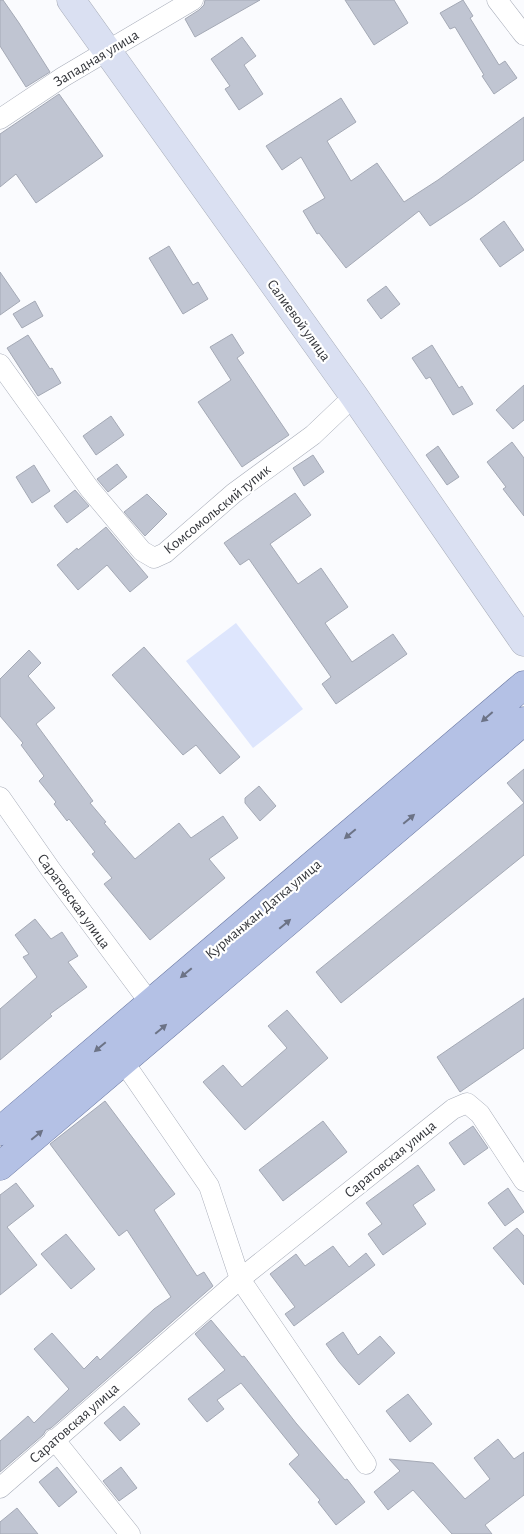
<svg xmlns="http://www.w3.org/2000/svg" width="524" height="1534" font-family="'Alegreya Sans',sans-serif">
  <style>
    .pitch { fill: #dee6fd }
    .building { fill: #c0c5d2; stroke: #a4a9b5 }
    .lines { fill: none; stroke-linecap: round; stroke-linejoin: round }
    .minor-casing { stroke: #a8adb9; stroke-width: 21 }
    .secondary-casing { stroke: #a8adb9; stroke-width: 29 }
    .primary-casing { stroke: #66749e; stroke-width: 29 }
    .minor { stroke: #fff; stroke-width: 20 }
    .secondary { stroke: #dae0f2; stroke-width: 28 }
    .primary { stroke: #b4c1e5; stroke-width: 28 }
    .oneway { fill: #6c7386 }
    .labels { text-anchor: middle; stroke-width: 4.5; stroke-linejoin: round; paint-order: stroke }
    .street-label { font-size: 15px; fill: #323439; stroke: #fff }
  </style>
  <rect width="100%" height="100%" fill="#fafbfe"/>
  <!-- pitch -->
  <path class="pitch" d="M236,623L303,709L253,748L186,661Z"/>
  <!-- building -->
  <path class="building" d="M0,0H3L19,23L50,72L26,87L0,46Z
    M205,0H260L195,37L185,19L199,10L204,5Z
    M345,0H394L408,23L374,45Z
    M463,0L473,16L470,18L499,65L505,61L517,78L494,94L482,76L484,75L455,27L450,29L440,13Z
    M242,37L256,56L244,65L263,94L239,110L225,89L230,86L211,59Z
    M59,94L103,156L36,203L16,174L0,187V134Z
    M341,98L356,122L327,141L351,181L377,163L404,202L438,180L524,117V160L472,198L430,226L419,211L346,268L319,233L317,234L303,211L325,198L301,157L282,170L266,146Z
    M504,221L524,250L500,267L480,239Z
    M169,246L193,285L198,282L208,299L183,314L149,258Z
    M0,272L20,301L0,315Z
    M386,286L400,304L381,319L367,300Z
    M35,301L43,316L22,328L13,314Z
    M232,334L244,353L237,358L289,435L242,467L198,402L231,380L210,347Z
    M28,335L50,369L52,368L61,383L38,396L7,348Z
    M432,345L459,388L462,386L473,404L453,415L430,377L426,379L412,358Z
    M524,385V420L513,429L496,410Z
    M111,416L124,435L96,455L83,436Z
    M512,442L524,458V516L503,489L506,487L487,462Z
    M438,446L459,477L447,485L426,455Z
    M313,455L324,472L304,486L293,468Z
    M117,464L127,477L108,492L97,479Z
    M34,465L50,491L32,503L16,477Z
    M75,490L89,506L67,523L54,506Z
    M295,493L311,515L270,544L298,584L321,568L348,607L325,623L352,662L393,634L407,654L336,704L322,684L331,677L249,559L240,565L224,543Z
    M147,494L167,514L145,536L124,512Z
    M106,527L148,577L130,592L107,565L78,590L57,565L77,548L78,550Z
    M144,647L240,757L220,774L196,745L183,755L112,675Z
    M29,650L41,663L28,676L55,708L36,724L93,801L90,803L106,822L104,823L135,859L179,823L191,838L223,816L238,838L209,859L225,878L150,940L104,884L112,878L92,854L95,852L69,819L67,821L54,804L56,802L39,781L44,776L21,745L23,743L0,716V679Z
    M524,769V855L341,1003L316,972L524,803L507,783Z
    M259,786L276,806L260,821L245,803V798Z
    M35,919L51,939L62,932L78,956L68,962L87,987L50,1014L52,1016L0,1060V1009L37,977L23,957L29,954L15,935Z
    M524,998V1048L460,1092L437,1057Z
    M287,1010L328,1058L245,1130L203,1082L223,1065L242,1087L287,1048L268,1026Z
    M105,1101L175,1194L154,1210L197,1276L204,1272L213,1286L51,1428L46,1430L43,1435L0,1472V1441L28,1416L34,1423L69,1389L34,1349L52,1333L84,1369L97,1356L100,1360L154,1309L171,1297L127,1230L119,1236L50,1144Z
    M323,1121L347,1152L283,1201L259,1170Z
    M473,1126L488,1148L464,1165L449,1143Z
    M418,1165L435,1190L413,1205L426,1224L383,1255L368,1234L382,1224L366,1203Z
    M16,1183L34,1206L7,1227L37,1265L0,1295V1195Z
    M508,1188L524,1212L505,1226L488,1203Z
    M517,1228L524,1236V1285L493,1248Z
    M66,1234L95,1269L71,1289L41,1254Z
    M333,1246L349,1267L366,1253L375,1265L294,1326L285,1314L295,1307L270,1274L296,1254L305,1266Z
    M211,1320L242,1357L244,1356L296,1423L345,1480L347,1479L365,1502L336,1525L318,1502L320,1500L289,1464L299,1455L241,1383L217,1400L224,1409L207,1422L188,1399L225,1370L195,1334Z
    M343,1332L358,1355L380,1336L395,1353L359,1385L339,1362L326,1344Z
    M408,1394L432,1424L410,1442L386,1411Z
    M124,1406L140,1424L120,1441L104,1423Z
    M498,1439L514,1459L524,1452V1495L485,1525L492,1534H452L413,1490L388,1510L374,1492L400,1471L389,1459L433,1463L465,1499L490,1479L474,1458Z
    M57,1467L77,1492L59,1507L39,1482Z
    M121,1467L137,1488L119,1501L103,1481Z
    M17,1508L38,1534H0V1522Z"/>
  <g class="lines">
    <defs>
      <path id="minor" d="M497,0L524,35
        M0,119L63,77L193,0
        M0,364L89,488L142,551L154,558L165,553L234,493L313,435L354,396
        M0,797L51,870L150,1003
        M123,1061L209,1186L240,1279L366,1464
        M54,1439L130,1534
        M0,1488L240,1279L453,1109L467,1103L480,1114L524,1181"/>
      <path id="secondary" d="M71,0L354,396L524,642"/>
      <path id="primary" d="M0,1131L524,685
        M0,1166L524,721"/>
    </defs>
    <!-- minor casing -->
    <use href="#minor" class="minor-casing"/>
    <!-- secondary casing -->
    <use href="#secondary" class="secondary-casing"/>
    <!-- primary casing -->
    <use href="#primary" class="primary-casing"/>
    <!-- minor -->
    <use href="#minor" class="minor"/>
    <!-- secondary -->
    <use href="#secondary" class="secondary"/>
    <!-- primary -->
    <use href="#primary" class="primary"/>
  </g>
  <!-- one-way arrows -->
  <defs><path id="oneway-solid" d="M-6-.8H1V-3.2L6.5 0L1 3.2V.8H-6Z" transform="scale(1.25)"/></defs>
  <g class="oneway">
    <use href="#oneway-solid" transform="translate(487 717) rotate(139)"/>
    <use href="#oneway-solid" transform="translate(409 819) rotate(-40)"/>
    <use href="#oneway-solid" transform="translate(350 834) rotate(140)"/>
    <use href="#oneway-solid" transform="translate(285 924) rotate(-40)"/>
    <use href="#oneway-solid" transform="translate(186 973) rotate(140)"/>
    <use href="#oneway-solid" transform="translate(161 1029) rotate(-40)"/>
    <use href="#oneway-solid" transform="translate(100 1047) rotate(140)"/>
    <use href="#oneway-solid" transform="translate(37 1135) rotate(-40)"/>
  </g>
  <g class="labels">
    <!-- street labels -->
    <g class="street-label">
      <text transform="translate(96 58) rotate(-31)" y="5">Западная улица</text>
      <text transform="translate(299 320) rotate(54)" y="5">Салиевой улица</text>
      <text transform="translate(217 509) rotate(-39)" y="5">Комсомольский тупик</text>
      <text transform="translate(74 901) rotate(54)" y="5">Саратовская улица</text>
      <text transform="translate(263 909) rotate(-40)" y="5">Курманжан Датка улица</text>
      <text transform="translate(390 1159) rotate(-39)" y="5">Саратовская улица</text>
      <text transform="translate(74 1423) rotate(-41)" y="5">Саратовская улица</text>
    </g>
  </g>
</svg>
